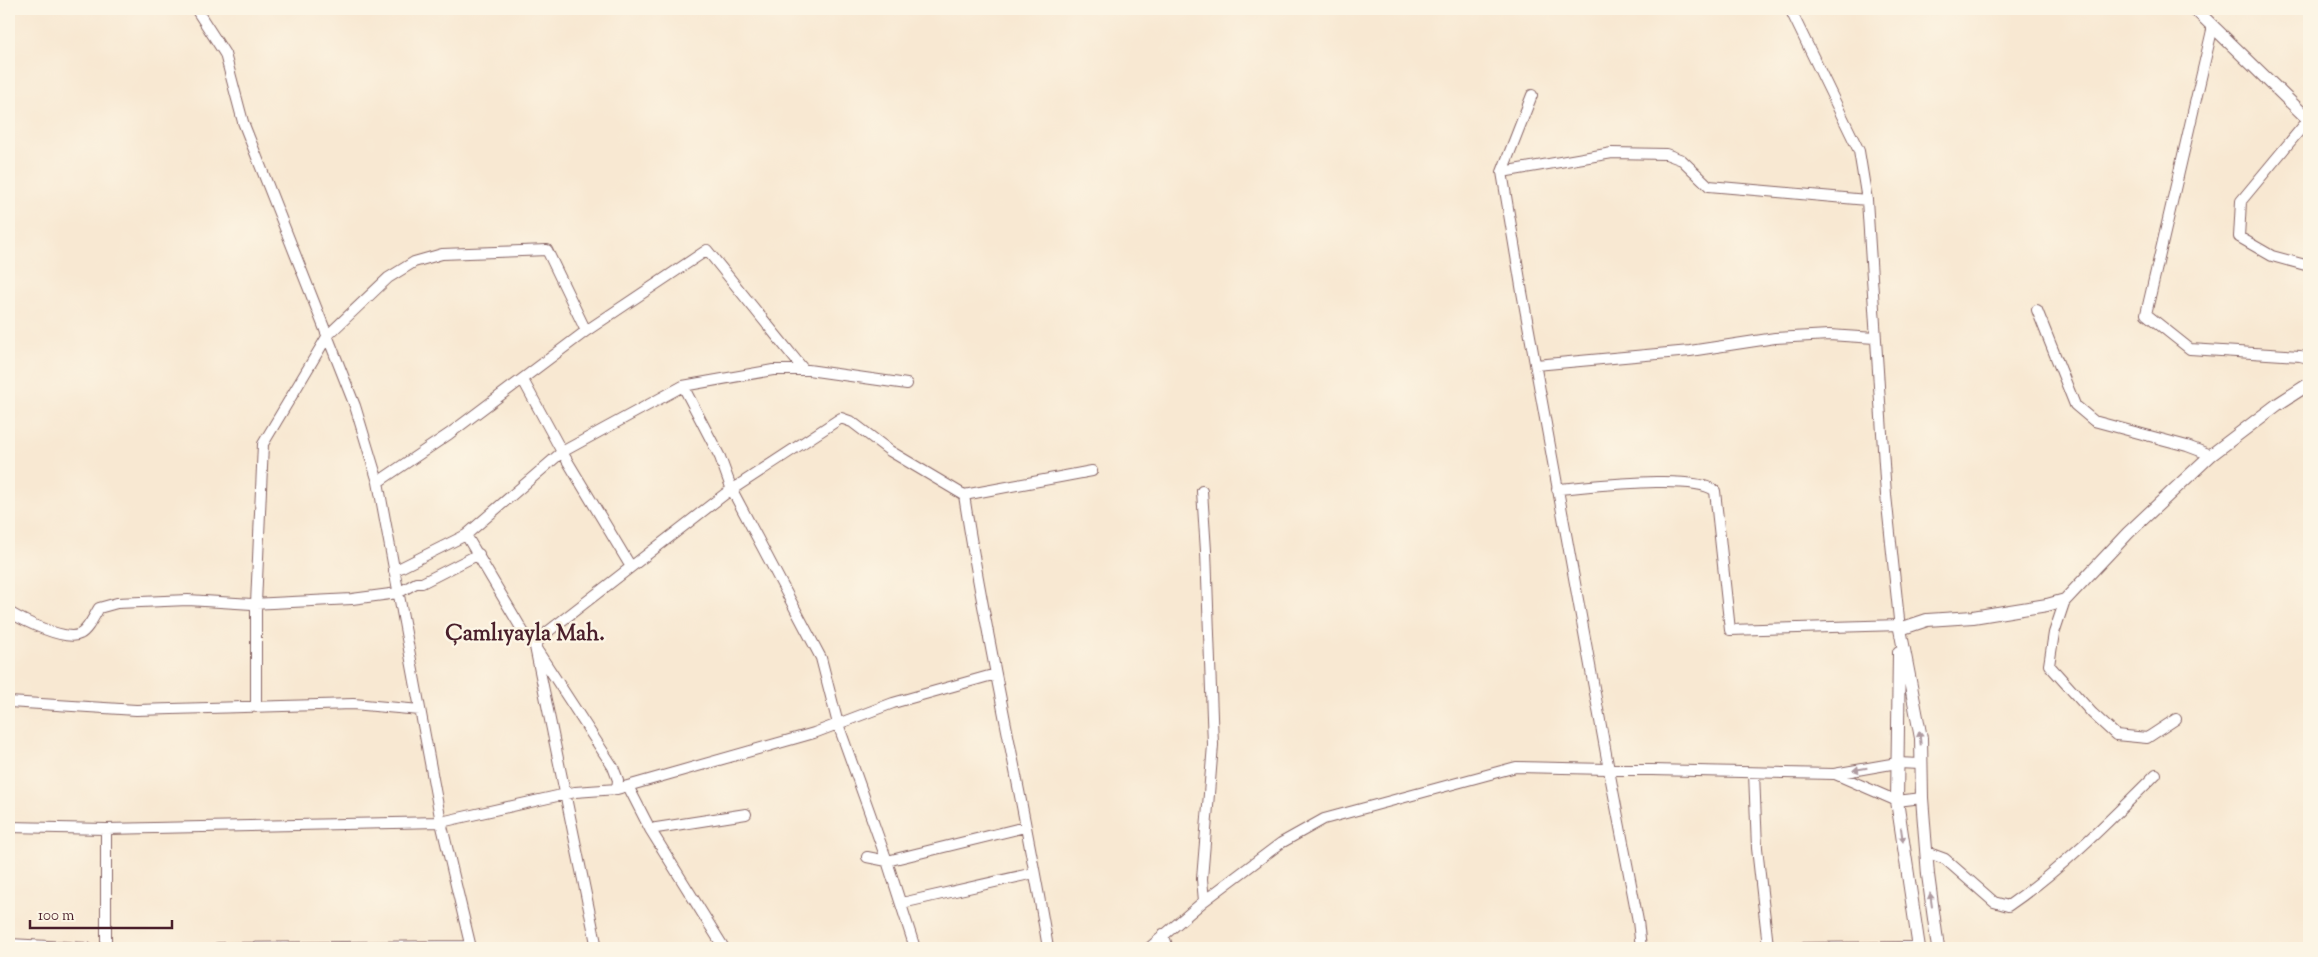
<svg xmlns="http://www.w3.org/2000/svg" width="2318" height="957" font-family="'Sorts Mill Goudy',serif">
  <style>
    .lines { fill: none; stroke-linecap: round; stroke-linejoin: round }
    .minor-casing { stroke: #876565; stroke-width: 12 }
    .tertiary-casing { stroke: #876565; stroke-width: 14 }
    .minor { stroke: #fff; stroke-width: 10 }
    .tertiary { stroke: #fff; stroke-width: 12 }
    .oneway { fill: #ae9aa0 }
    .labels { text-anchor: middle; stroke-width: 5; stroke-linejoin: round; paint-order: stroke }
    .district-label { font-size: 22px; font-weight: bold; fill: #4a1f2b; stroke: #fcf5e5 }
  </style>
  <rect width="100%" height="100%" fill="#fcf5e5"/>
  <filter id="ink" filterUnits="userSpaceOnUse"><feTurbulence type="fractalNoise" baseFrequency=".02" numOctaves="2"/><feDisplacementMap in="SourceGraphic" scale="10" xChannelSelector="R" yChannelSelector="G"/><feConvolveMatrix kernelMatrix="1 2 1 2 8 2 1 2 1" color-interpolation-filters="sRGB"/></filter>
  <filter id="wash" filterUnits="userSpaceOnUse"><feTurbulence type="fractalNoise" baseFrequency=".0096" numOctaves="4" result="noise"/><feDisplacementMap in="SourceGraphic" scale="20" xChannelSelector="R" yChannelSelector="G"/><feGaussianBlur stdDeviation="1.12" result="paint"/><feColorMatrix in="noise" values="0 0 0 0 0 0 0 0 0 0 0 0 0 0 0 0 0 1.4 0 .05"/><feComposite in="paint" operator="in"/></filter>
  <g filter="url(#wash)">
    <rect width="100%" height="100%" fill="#f8e8d2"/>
  </g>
  <g filter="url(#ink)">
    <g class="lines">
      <defs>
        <path id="minor" d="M196,9L225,54L243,122L355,406L378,482L441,822L471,948
          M1790,9L1859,151L1867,200L1886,495L1900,629
          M2213,26L2146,314L2190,349L2300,356L2309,358
          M1532,95L1502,172L1522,292L1609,770L1638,921L1641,948
          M2309,119L2241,201L2239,237L2272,256L2309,266
          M1502,172L1612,153L1666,154L1682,160L1709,186L1867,200
          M2037,310L2075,405L2094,421L2187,446L2211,455
          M586,331L707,250L804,370
          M1536,365L1690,351L1775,338L1829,335L1875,338
          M683,386L720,457L732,490L821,658L838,724L887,861L1025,827
          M1557,489C1587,487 1695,473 1715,491L1730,630L1900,625
          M1202,491L1206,551L1213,745L1202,879L1204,901
          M964,495C987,647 1023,796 1048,948
          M466,535L562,452L523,380
          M631,567L725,494L841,418L852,422L890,451L964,495L1092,471
          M394,571L466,535L524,633L535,647L597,948
          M2065,600L2054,633L2049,665L2092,713L2116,735L2147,738L2176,719
          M9,612C22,620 66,642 80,634C88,630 94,616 99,608L117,603L188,600L252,604L352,599L398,593L416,583H422L479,554
          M9,702L136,710L353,704L420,710
          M256,707V604L263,444L328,335L388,278L414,262L442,254L547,250L586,331L449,434L378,482
          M1754,773L1757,848L1768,946L1787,948
          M1835,774L1897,801L1922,798
          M628,786L650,829L724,948
          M617,789L814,733L893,703L996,674
          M9,827L106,829L441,822L575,792L617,789L618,780L613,767L535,647L541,637L631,567L562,452L683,386L773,370H808L907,384
          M106,829V948
          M650,829L746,814
          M1926,852L1945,859L1994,902L2008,906C2062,869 2109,821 2156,774
          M867,857L887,861L915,948
          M902,903L1034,873
          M1163,934L1168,948
          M9,944L87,948
          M218,948L471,946
          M1149,948L1204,901L1281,843L1324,819L1516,767L1834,774L1897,763L1921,764
          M1788,948L1918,947"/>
        <path id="tertiary" d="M2195,9L2309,120
          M1900,629L1927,620L1973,617L2047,605L2065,600L2128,533L2211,455L2278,404L2309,384
          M1900,629L1921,738L1922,798L1928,875L1938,948
          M1899,652L1897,801L1919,948"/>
      </defs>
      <!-- minor casing -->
      <use href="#minor" class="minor-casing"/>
      <!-- tertiary casing -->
      <use href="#tertiary" class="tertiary-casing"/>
      <!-- minor -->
      <use href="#minor" class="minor"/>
      <!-- tertiary -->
      <use href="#tertiary" class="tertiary"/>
    </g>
    <!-- one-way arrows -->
    <defs><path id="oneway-solid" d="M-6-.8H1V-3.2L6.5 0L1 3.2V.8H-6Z" transform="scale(1.25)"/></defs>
    <g class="oneway">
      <use href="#oneway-solid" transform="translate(1920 738) rotate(-96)"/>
      <use href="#oneway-solid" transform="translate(1860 769) rotate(170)"/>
      <use href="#oneway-solid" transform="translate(1902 835) rotate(82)"/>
      <use href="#oneway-solid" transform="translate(1931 900) rotate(-98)"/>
    </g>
  </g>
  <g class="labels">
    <!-- district labels -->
    <g class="district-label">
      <text x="525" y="640">Çamlıyayla Mah.</text>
    </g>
  </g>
  <!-- margin -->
  <rect width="2318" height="957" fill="none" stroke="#fcf5e5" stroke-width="30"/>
  <!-- scale -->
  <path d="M30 920v8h142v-8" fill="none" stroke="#4a1f2b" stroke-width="2.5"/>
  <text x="38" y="920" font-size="15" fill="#4a1f2b" stroke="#fcf5e5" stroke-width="4" paint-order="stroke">100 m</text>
</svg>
